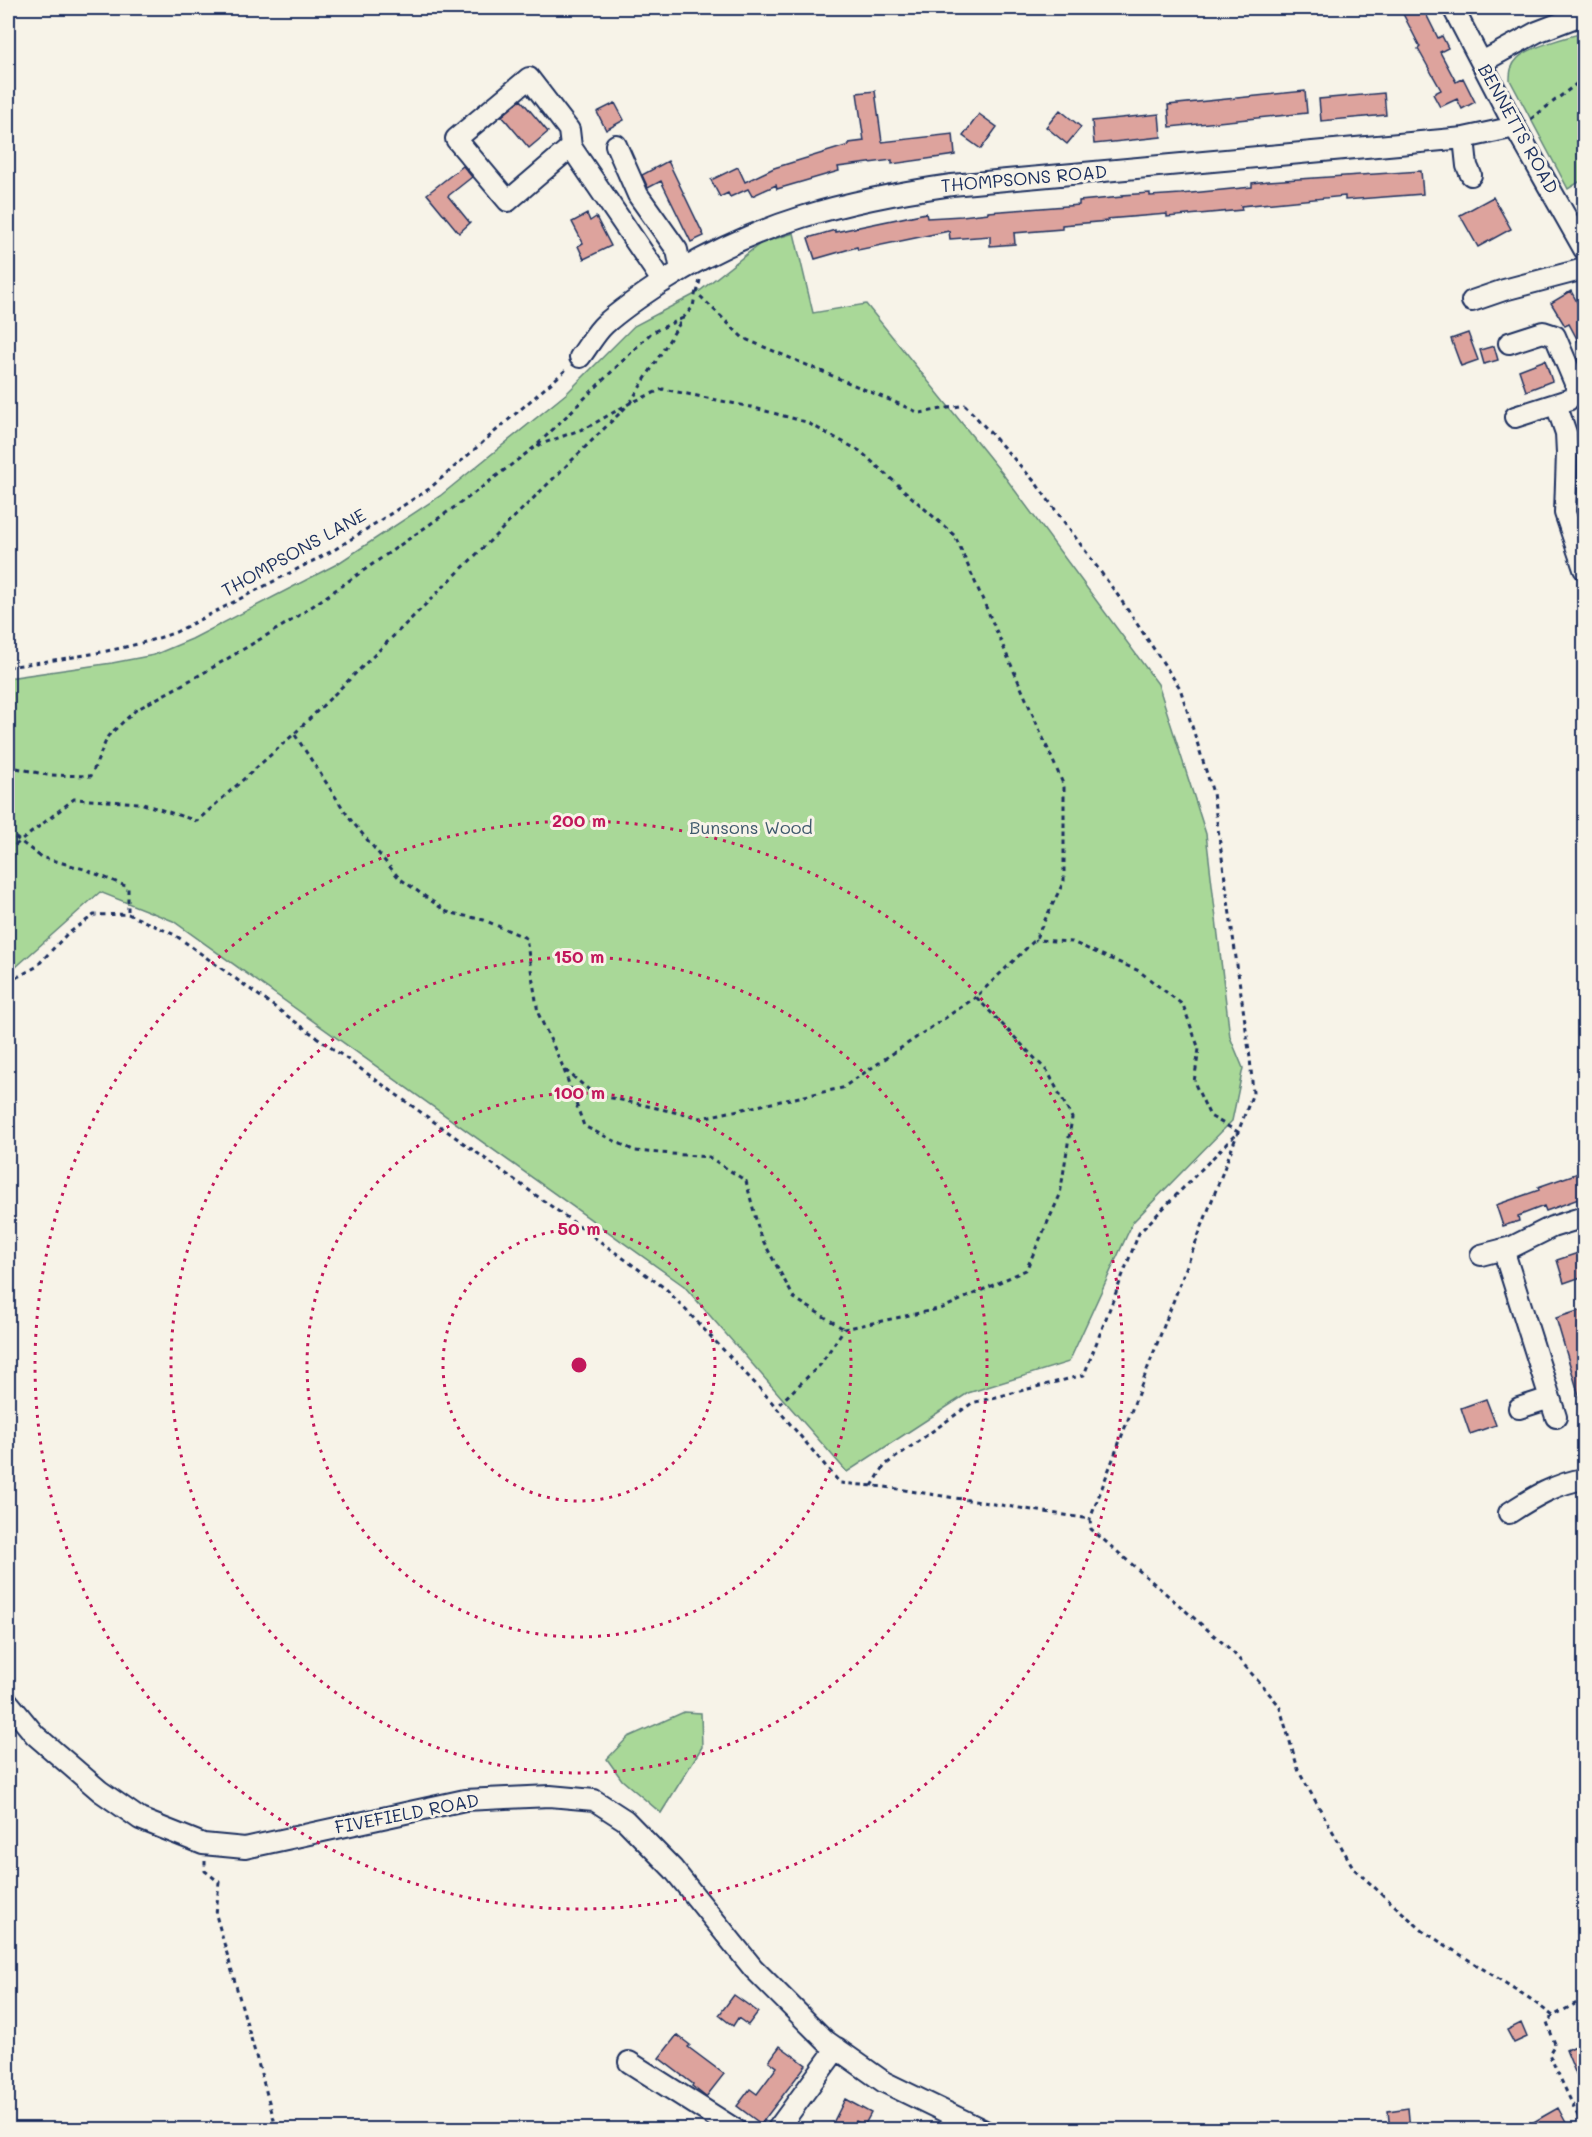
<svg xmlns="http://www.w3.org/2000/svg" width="1592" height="2137" font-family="Mali,sans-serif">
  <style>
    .green { fill: #a9d898; stroke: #62847b; stroke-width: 1.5 }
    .building { fill: #dda39d; stroke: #1b2f5e; stroke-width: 1.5 }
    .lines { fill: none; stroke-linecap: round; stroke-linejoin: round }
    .minor-casing { stroke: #1b2f5e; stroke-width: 24 }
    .path { stroke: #1b2f5e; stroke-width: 3; stroke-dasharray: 4.5 4.5; stroke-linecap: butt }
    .minor { stroke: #f7f3e8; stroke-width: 20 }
    .ring { fill: none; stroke: #c2185b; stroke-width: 3; stroke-dasharray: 3 6 }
    .labels { text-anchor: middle; stroke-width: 6; stroke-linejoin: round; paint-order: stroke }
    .street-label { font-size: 18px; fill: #1b2f5e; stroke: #f7f3e8 }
    .park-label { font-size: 18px; fill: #3e596c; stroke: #f7f3e8 }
    .centre { fill: #c2185b; stroke: #f7f3e8; stroke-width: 3 }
    .ring-label { font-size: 18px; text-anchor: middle; font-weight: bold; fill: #c2185b; stroke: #f7f3e8; stroke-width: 6; stroke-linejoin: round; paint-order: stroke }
  </style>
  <rect width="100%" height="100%" fill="#f7f3e8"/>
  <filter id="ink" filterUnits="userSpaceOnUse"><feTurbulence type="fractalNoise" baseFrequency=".0167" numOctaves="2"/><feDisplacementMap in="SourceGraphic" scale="12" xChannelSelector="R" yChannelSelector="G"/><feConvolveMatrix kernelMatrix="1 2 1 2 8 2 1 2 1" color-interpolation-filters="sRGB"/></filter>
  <g filter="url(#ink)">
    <!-- green -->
    <path class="green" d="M1584,33V179L1568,189L1510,80C1510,71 1511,65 1518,58C1527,48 1570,36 1584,33Z
      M794,233L813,313L866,304L1002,473L1158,684L1206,834L1230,1037L1243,1068L1232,1121L1133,1222L1069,1362L968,1393L847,1472L684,1286L173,921L100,892L16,967L8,958V678L112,663L154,655L192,639L337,564L440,496L567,393L634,326L697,293L761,243Z
      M684,1712L701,1713L702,1747L661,1813L622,1780L607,1759L628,1737Z"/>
    <!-- building -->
    <path class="building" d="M1400,8H1423L1438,38L1442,36L1448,48L1440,52L1456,82L1463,78L1475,102L1462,109L1457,99L1440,107L1433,94L1441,90L1418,49L1420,47Z
      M875,91L882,142L953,134L955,155L892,164V160L838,167L839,171L777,189L776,185L752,196L748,189L730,197L728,193L720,197L711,180L738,167L745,182L774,168L849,145V143L864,141L857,93Z
      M1305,91L1307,113L1170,127L1168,105Z
      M1384,93L1386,115L1321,121L1319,99Z
      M521,100L548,132L529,148L502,116Z
      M615,103L624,120L606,130L597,112Z
      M1060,110L1081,127L1067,144L1046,127Z
      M979,114L997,127L981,149L963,136Z
      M1159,114L1161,137L1094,144L1092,121Z
      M668,161L704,236L691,242L661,181L648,188L642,175Z
      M463,166L472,177L448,196L470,223L459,233L427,194Z
      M1421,171L1423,194L1345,200V196L1241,206L1242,210L1167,217V214L1107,219L1108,221L1062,225V229L1014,233L1015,244L990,246V236L950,239L949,231L858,250L857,247L815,259L808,238L835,230V232L926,213L927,218L962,216L988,213V212L1079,205V201L1122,197V195L1150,193V196L1181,194L1252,187V183L1268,181Z
      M1493,197L1511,229L1478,247L1460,215Z
      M587,214L590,221L596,217L611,246L584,259L578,246L583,243L572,222Z
      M1571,291L1584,315V352L1569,324L1565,326L1551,303Z
      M1468,333L1478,360L1461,366L1451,339Z
      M1494,346L1498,360L1484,364L1480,350Z
      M1545,360L1552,381L1526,391L1519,370Z
      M1584,1171V1197L1546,1211L1544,1206L1518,1216L1519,1221L1503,1226L1496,1205L1539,1190L1538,1187Z
      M1584,1251V1276L1564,1283L1557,1260Z
      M1584,1309V1398L1580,1399L1556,1318Z
      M1486,1399L1496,1425L1470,1434L1461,1408Z
      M734,1995L758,2012L748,2025L738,2018L733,2026L719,2015Z
      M1521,2023L1527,2037L1514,2043L1507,2030Z
      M677,2035L690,2045L688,2047L724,2074L706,2097L692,2086L693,2084L659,2058Z
      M1584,2042V2094L1566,2050Z
      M780,2046L806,2065L761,2124L737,2106L750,2089L757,2094L777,2067L769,2061Z
      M845,2099L871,2113L864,2126L856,2121L851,2130H844L833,2123Z
      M1408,2108L1410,2130H1390L1388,2111Z
      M1558,2108L1570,2130H1520L1544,2116Z"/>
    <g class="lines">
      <defs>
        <path id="minor" d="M1453,8L1515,127L1584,249
          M1482,62L1537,32L1584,14
          M1464,138L1467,166L1471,175
          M616,145L638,195L677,250L681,270
          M571,147L569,130L529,78L456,139L508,201L571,147L663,282
          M1472,301L1504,290L1584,269
          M1509,343L1543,332L1555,336L1580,395
          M580,357C588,347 595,333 605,324C623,308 644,294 664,281C755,223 846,200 952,185L1464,138L1515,127
          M1556,404L1566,433L1567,453L1565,513L1584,569
          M1515,417L1568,400
          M1503,1249L1556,1417
          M1481,1255L1512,1247L1552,1227L1584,1217
          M1519,1408L1550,1398
          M1509,1513C1532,1498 1557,1483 1584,1479
          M8,1702L35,1735L100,1791L140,1819L203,1844L245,1848L465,1800L550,1796L594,1800L625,1820L673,1869L753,1968L826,2041L884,2082L983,2130
          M629,2062L736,2130
          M777,2130L837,2048"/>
      </defs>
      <!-- minor casing -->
      <use href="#minor" class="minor-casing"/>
      <!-- path -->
      <path class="path" d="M1531,119L1584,78
        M700,280L697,293L743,338L920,413L965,405L1035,482L1119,597L1180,688L1213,793L1250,1058L1253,1093L1090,1519
        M683,318L651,333L536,446L588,427L630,403L663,389L751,407L806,422L860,451L955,536L1064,786V881L1035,940L976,997L1048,1072L1072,1118L1060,1195L1026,1270L943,1308L844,1329L820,1365L776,1407
        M630,403L683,318L693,307L696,290
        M8,667C65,658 122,652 176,632L334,550L429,489L567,369
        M295,735L350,819L399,878L447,912L484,920L526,938L538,1013L564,1069L594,1094L701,1118L842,1088L976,997
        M8,766L47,775L91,776L108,736L136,710L205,672L294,619L469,497L536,446
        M8,832L41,857L84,869L128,887V914
        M8,851L74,799L140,803L197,821L294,734L626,407
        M8,982L36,967L66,935L94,915L128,914L175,935L666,1289L764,1393L840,1483L885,1487L1090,1519L1091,1529L1231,1650L1279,1705L1299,1772L1354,1869L1423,1931L1529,1998L1553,2016L1584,1999
        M564,1070L584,1126L635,1151L709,1157L746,1181L760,1235L794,1298L844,1329
        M872,1486L885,1465L972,1403L1084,1375L1139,1233L1238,1132L1210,1116L1194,1082L1199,1049L1183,1005L1139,971L1072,942L1035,940
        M205,1861V1871L219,1882L216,1915L277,2130
        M1553,2016L1547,2022L1555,2044L1549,2054L1584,2129"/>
      <!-- minor -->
      <use href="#minor" class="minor"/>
    </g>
  </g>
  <!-- distance rings -->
  <g class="ring">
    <circle cx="579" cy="1365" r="136"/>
    <circle cx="579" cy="1365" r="272"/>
    <circle cx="579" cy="1365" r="408"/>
    <circle cx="579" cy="1365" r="544"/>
  </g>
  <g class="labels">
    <!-- street labels -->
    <g class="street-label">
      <text transform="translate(1518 129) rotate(61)" y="6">BENNETTS ROAD</text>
      <text transform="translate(1024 179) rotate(-5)" y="6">THOMPSONS ROAD</text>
      <text transform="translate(294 553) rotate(-29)" y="6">THOMPSONS LANE</text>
      <text transform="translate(407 1814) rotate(-11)" y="6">FIVEFIELD ROAD</text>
    </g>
    <!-- park labels -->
    <g class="park-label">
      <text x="751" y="834">Bunsons Wood</text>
    </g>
  </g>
  <circle cx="579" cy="1365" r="9" class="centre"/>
  <g class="ring-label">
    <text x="579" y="827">200 m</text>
    <text x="579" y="963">150 m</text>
    <text x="579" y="1099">100 m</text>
    <text x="579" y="1235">50 m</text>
  </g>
  <!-- margin -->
  <rect width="1592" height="2137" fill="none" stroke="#f7f3e8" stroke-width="30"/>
  <rect x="15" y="15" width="1562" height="2107" fill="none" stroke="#1b2f5e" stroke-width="2" filter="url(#ink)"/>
</svg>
